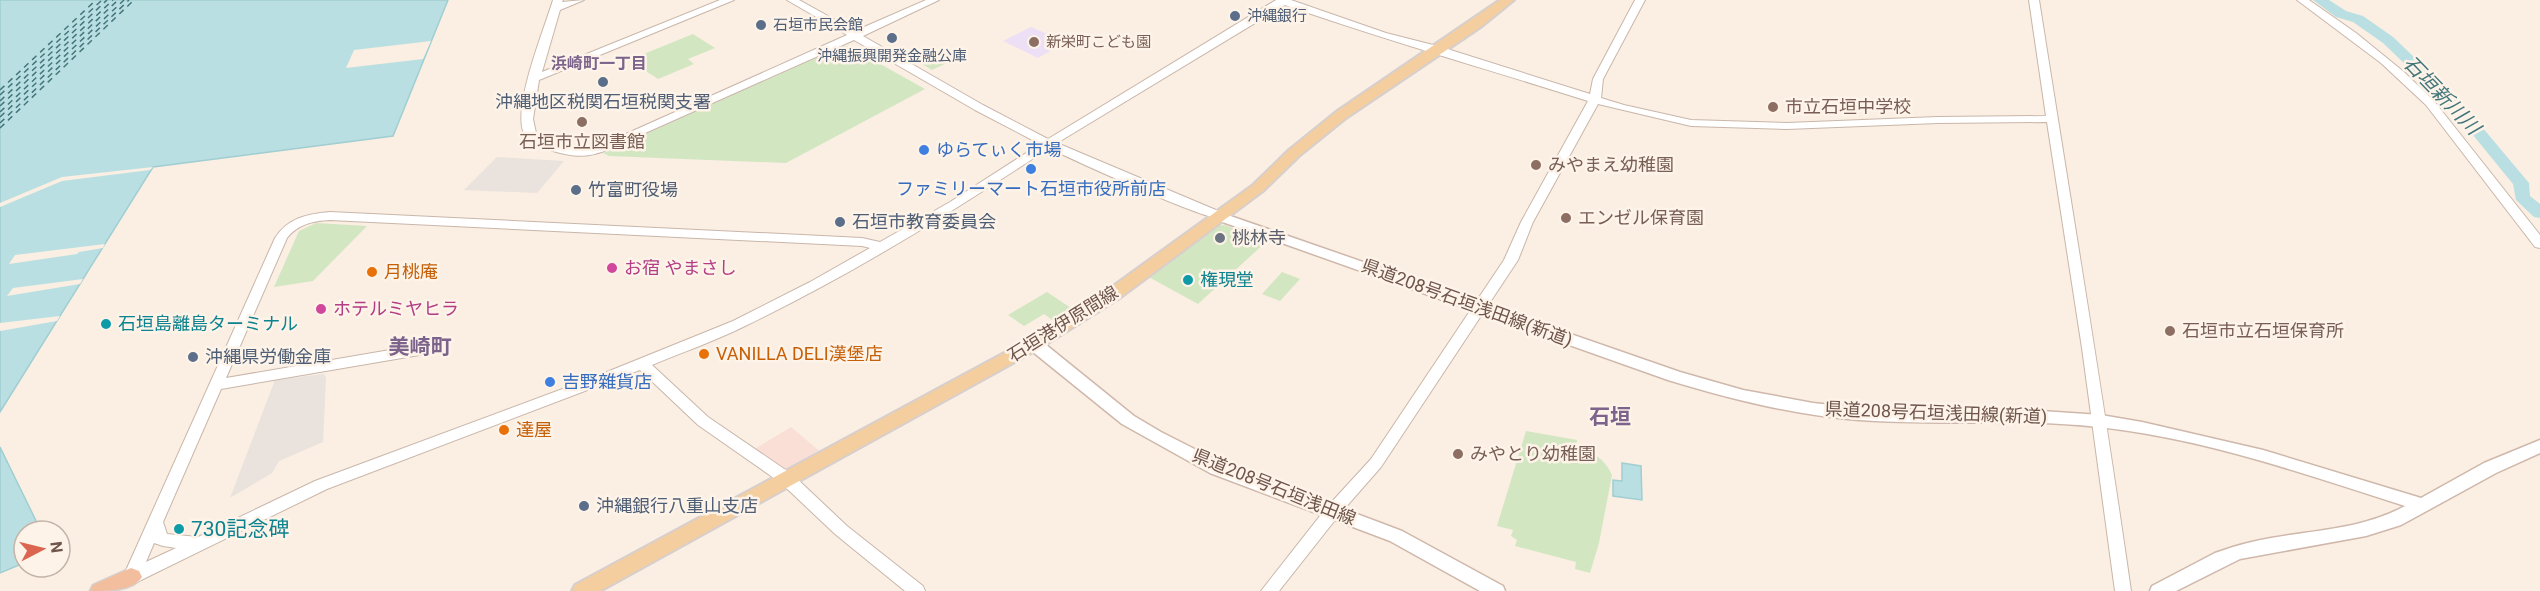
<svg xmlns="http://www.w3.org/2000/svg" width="2540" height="591" font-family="Roboto,'Noto Sans JP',sans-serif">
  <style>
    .commercial { fill: #fadfd7 }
    .industrial { fill: #e9e2dd }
    .education { fill: #ecdff6 }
    .green { fill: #d3e6c2 }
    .water { fill: #b9dfe2; stroke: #a0ced2; stroke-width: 1.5 }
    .pier { fill: #faefe2 }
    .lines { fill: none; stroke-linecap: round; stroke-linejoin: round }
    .river { fill: #b9dfe2; fill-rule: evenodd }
    .ferry { stroke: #43767b; stroke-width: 1.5; stroke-dasharray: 6 5; stroke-linecap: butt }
    .tertiary-casing { stroke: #c9b6aa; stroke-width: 2 }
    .secondary-casing { stroke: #cfb8ab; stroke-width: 3 }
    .primary-casing { stroke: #d7cfcd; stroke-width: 4 }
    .trunk-casing { stroke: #d7cfcd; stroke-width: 3 }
    .tertiary { fill: #fff; fill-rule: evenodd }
    .secondary { fill: #fff; fill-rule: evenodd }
    .primary { fill: #f4ce9f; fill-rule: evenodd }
    .trunk { fill: #f2be9e; fill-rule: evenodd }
    .service-dot { fill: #5c6f8a; stroke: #fdf3e8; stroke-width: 2 }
    .education-dot { fill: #8d6e63; stroke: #fdf3e8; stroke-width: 2 }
    .shop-dot { fill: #3f7fe0; stroke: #fdf3e8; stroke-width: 2 }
    .worship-dot { fill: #6b7280; stroke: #fdf3e8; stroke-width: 2 }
    .hotel-dot { fill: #d1479c; stroke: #fdf3e8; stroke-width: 2 }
    .food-dot { fill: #e8710a; stroke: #fdf3e8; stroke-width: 2 }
    .culture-dot { fill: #0f9aa8; stroke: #fdf3e8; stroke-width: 2 }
    .labels { text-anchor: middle; stroke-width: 5; stroke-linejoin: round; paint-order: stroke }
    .far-service-label { font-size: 15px; fill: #4e5e75; stroke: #fdf3e8; text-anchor: start }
    .far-education-label { font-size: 15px; fill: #785e54; stroke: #fdf3e8; text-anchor: start }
    .far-neighbourhood-label { font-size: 16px; font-weight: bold; fill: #7b638c; stroke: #fdf3e8 }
    .service-label { font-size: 18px; fill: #4e5e75; stroke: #fdf3e8; text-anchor: start }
    .education-label { font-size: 18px; fill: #785e54; stroke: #fdf3e8; text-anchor: start }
    .shop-label { font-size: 18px; fill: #366cbe; stroke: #fdf3e8; text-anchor: start }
    .worship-label { font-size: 18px; fill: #5b616d; stroke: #fdf3e8; text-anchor: start }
    .hotel-label { font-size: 18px; fill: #b23c85; stroke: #fdf3e8; text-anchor: start }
    .food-label { font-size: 18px; fill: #c56008; stroke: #fdf3e8; text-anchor: start }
    .culture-label { font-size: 18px; fill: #0d838f; stroke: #fdf3e8; text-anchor: start }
    .street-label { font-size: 18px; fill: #6f554b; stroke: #fdf3e8 }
    .water-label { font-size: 20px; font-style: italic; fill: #43767b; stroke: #fdf3e8 }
    .quarter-label { font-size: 21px; font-weight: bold; fill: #7b638c; stroke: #fdf3e8 }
    .near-culture-label { font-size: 21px; fill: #0d838f; stroke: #fdf3e8; text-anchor: start }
  </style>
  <rect width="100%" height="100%" fill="#faefe2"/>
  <!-- commercial -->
  <path class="commercial" d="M791,427L822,453L790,471L784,470L753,450Z"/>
  <!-- industrial -->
  <path class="industrial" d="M497,157L546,160L564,161L537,193L464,190Z
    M324,374L326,378L323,442L279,461L272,473L230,498L275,380Z"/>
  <!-- education -->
  <path class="education" d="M1031,27L1066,42L1038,58L1003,41Z"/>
  <!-- green -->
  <path class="green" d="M693,34L715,48L688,59L694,64L658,79L629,60Z
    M842,46H848L925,89L786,163L609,156L603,153Z
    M940,50L955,59L932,70L917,61Z
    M316,223L367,226L313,281L274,287L299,231Z
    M1225,225L1266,242L1198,304L1147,276L1191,243H1195L1214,226Z
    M1282,272L1300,279L1280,301L1262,294Z
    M1047,292L1077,312L1058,324L1044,314L1024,326L1008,315Z
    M1526,431L1577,440L1576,446C1592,451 1605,459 1612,475L1599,543L1590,573L1575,569L1576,562L1515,546L1517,540L1511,536L1513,530L1497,526Z"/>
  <!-- water -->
  <path class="water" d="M0,0H448L393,136L153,167L0,412Z
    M0,447L41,531H24V563L0,573Z
    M1622,463L1641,466L1642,500L1613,496V480L1622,481Z"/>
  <!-- pier -->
  <path class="pier" d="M431,41L423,59L346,68L354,50Z
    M153,167L150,170L62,181L0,207V203L62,177Z
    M105,244L103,248L79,252L77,254L9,264L15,255Z
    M83,279L80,284L7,296L13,288Z
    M60,316L57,321L0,331V323Z"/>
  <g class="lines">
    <!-- river -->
    <path class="river" d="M2313,0H2329L2346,11L2363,16L2393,37L2461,102L2529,183L2530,196L2540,204V218L2534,217L2516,200L2513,184L2451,108L2383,43L2353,22L2336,17Z"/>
    <!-- ferry -->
    <path class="ferry" d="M0,90L96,0
      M0,95L102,0
      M0,101L107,0
      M0,106L113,0
      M0,112L118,0
      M0,117L124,0
      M0,123L129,0
      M0,128L134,0"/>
    <defs>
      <path id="tertiary" d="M553,0H563L562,2L584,0L560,10L542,72L720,0H734L539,80L533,119L536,133C552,148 579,153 599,146L847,35L787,0H799L855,31L926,0H939L863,36L983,105L1048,139L1276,0H1291L1386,33L1441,47L1590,94L1593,79L1635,0H1645L1603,79L1601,98L1624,105L1691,120L1787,123L1938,117L2046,116L2029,0H2039C2070,197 2103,394 2131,591H2115L2082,348L2047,122L1938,123L1787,129L1691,126L1598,104L1533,222L1518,260L1381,467L1339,515L1279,591H1261L1327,507L1371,459L1504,260L1521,222L1588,101C1487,69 1385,40 1285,5L1057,143L1223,213L1225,216L1223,219C1209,222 1071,159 1049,148C951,213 851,275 745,326C715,341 683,352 652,365L708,417L793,475L847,526L923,586L925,591H905L835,534L781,483L698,425L640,370L327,489L137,582L131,584L125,582L123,577L275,238C288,218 307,214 330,212L862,238L880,242L950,202L1040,144L975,110L854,40L607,150C587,158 573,157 553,151C542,147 528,144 523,131C514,102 544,30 553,0ZM330,220L862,246L870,248L810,282L733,321L592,378L315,481L198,537L167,534L163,522L221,389L431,353L438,348L431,343L226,378L287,238C298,224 313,221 330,220ZM154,543L163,546L176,548L146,562Z
        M2297,0H2309L2356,33L2404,72L2434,101L2540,235V248L2535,247L2426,105L2381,63Z"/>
      <path id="secondary" d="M1219,212L1680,372L1743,390L1813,403L1860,408L2041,411L2101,415L2142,422L2263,450L2421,498L2484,463L2540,440V453L2496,473L2401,525L2366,536L2240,559L2176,591H2150L2152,586L2215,553L2233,547C2289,529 2352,535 2405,506C2305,474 2203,438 2098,427C2019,418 1938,426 1859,420C1793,415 1731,399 1668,380L1214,219L1212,216Z
        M1034,339L1040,340L1134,416L1161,432L1222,463L1402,531L1503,586L1505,591H1480L1390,541L1210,473L1122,424L1028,348L1026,344L1028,340Z"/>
      <path id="primary" d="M1500,0H1514L1482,26L1346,118L1299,156L1263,191L1121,297L1040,348L600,591H572L575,585L1028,340L1109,289L1253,185L1289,150L1336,112Z"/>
      <path id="trunk" d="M131,568L139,571L142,577C133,591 107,591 90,591L93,585Z"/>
    </defs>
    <!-- tertiary casing -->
    <use href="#tertiary" class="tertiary-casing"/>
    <!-- secondary casing -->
    <use href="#secondary" class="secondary-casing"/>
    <!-- primary casing -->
    <use href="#primary" class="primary-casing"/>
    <!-- trunk casing -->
    <use href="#trunk" class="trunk-casing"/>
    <!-- tertiary -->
    <use href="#tertiary" class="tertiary"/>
    <!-- secondary -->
    <use href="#secondary" class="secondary"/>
    <!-- primary -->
    <use href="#primary" class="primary"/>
    <!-- trunk -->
    <use href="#trunk" class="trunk"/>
  </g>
  <!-- markers -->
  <g class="service-dot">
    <circle cx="1235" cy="16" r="6"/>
    <circle cx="761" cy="25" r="6"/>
    <circle cx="892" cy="38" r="6"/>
    <circle cx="603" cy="82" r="6"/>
    <circle cx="576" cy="190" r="6"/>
    <circle cx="840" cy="222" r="6"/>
    <circle cx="193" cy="357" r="6"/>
    <circle cx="584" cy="506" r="6"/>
  </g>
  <g class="education-dot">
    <circle cx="1034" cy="42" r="6"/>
    <circle cx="1773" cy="107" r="6"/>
    <circle cx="582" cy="122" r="6"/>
    <circle cx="1536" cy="165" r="6"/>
    <circle cx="1566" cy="218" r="6"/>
    <circle cx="2170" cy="331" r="6"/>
    <circle cx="1458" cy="454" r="6"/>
  </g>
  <g class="shop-dot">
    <circle cx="924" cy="150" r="6"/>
    <circle cx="1031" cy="169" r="6"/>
    <circle cx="550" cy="382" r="6"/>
  </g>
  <circle class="worship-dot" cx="1220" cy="238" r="6"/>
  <g class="hotel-dot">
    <circle cx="612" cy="268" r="6"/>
    <circle cx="321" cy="309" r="6"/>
  </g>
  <g class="food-dot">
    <circle cx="372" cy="272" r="6"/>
    <circle cx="704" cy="354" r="6"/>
    <circle cx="504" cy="430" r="6"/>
  </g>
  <g class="culture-dot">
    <circle cx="1188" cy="280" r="6"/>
    <circle cx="106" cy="324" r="6"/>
    <circle cx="179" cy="529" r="6"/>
  </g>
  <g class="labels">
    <!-- far-service labels -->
    <g class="far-service-label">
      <text x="1247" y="21">沖縄銀行</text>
      <text x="773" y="30">石垣市民会館</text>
      <text x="892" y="61" text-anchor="middle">沖縄振興開発金融公庫</text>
    </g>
    <!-- far-education labels -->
    <g class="far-education-label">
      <text x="1046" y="47">新栄町こども園</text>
    </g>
    <!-- far-neighbourhood labels -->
    <g class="far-neighbourhood-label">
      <text x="599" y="69">浜崎町一丁目</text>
    </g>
    <!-- service labels -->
    <g class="service-label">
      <text x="603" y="108" text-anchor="middle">沖縄地区税関石垣税関支署</text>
      <text x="588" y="196">竹富町役場</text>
      <text x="852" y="228">石垣市教育委員会</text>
      <text x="205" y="363">沖縄県労働金庫</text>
      <text x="596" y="512">沖縄銀行八重山支店</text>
    </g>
    <!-- education labels -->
    <g class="education-label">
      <text x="1785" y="113">市立石垣中学校</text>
      <text x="582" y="148" text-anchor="middle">石垣市立図書館</text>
      <text x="1548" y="171">みやまえ幼稚園</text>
      <text x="1578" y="224">エンゼル保育園</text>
      <text x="2182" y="337">石垣市立石垣保育所</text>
      <text x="1470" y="460">みやとり幼稚園</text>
    </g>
    <!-- shop labels -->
    <g class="shop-label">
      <text x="936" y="156">ゆらてぃく市場</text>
      <text x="1031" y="195" text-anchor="middle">ファミリーマート石垣市役所前店</text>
      <text x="562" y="388">吉野雜貨店</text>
    </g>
    <!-- worship labels -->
    <g class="worship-label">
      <text x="1232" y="244">桃林寺</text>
    </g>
    <!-- hotel labels -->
    <g class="hotel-label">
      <text x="624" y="274">お宿 やまさし</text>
      <text x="333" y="315">ホテルミヤヒラ</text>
    </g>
    <!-- food labels -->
    <g class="food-label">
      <text x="384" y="278">月桃庵</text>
      <text x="716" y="360">VANILLA DELI漢堡店</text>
      <text x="516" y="436">達屋</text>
    </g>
    <!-- culture labels -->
    <g class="culture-label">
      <text x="1200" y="286">権現堂</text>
      <text x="118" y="330">石垣島離島ターミナル</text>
    </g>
    <!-- street labels -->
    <g class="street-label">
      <text transform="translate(1467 303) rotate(20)" y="6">県道208号石垣浅田線(新道)</text>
      <text transform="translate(1063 324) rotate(-32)" y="6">石垣港伊原間線</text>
      <text transform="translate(1936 413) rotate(2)" y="6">県道208号石垣浅田線(新道)</text>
      <text transform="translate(1274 487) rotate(22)" y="6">県道208号石垣浅田線</text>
    </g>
    <!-- water labels -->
    <g class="water-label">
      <text transform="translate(2442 95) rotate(46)" y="7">石垣新川川</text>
    </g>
    <!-- quarter labels -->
    <g class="quarter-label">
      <text x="420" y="354">美崎町</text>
      <text x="1610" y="424">石垣</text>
    </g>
    <!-- near-culture labels -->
    <g class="near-culture-label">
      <text x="191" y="536">730記念碑</text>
    </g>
  </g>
  <!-- north arrow -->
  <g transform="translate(42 549) rotate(83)"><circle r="28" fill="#fdf3e8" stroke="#c4b4a9" stroke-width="1.5"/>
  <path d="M0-4.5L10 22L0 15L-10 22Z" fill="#db6551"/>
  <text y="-9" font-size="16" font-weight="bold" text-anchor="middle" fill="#6f554b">N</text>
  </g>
</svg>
